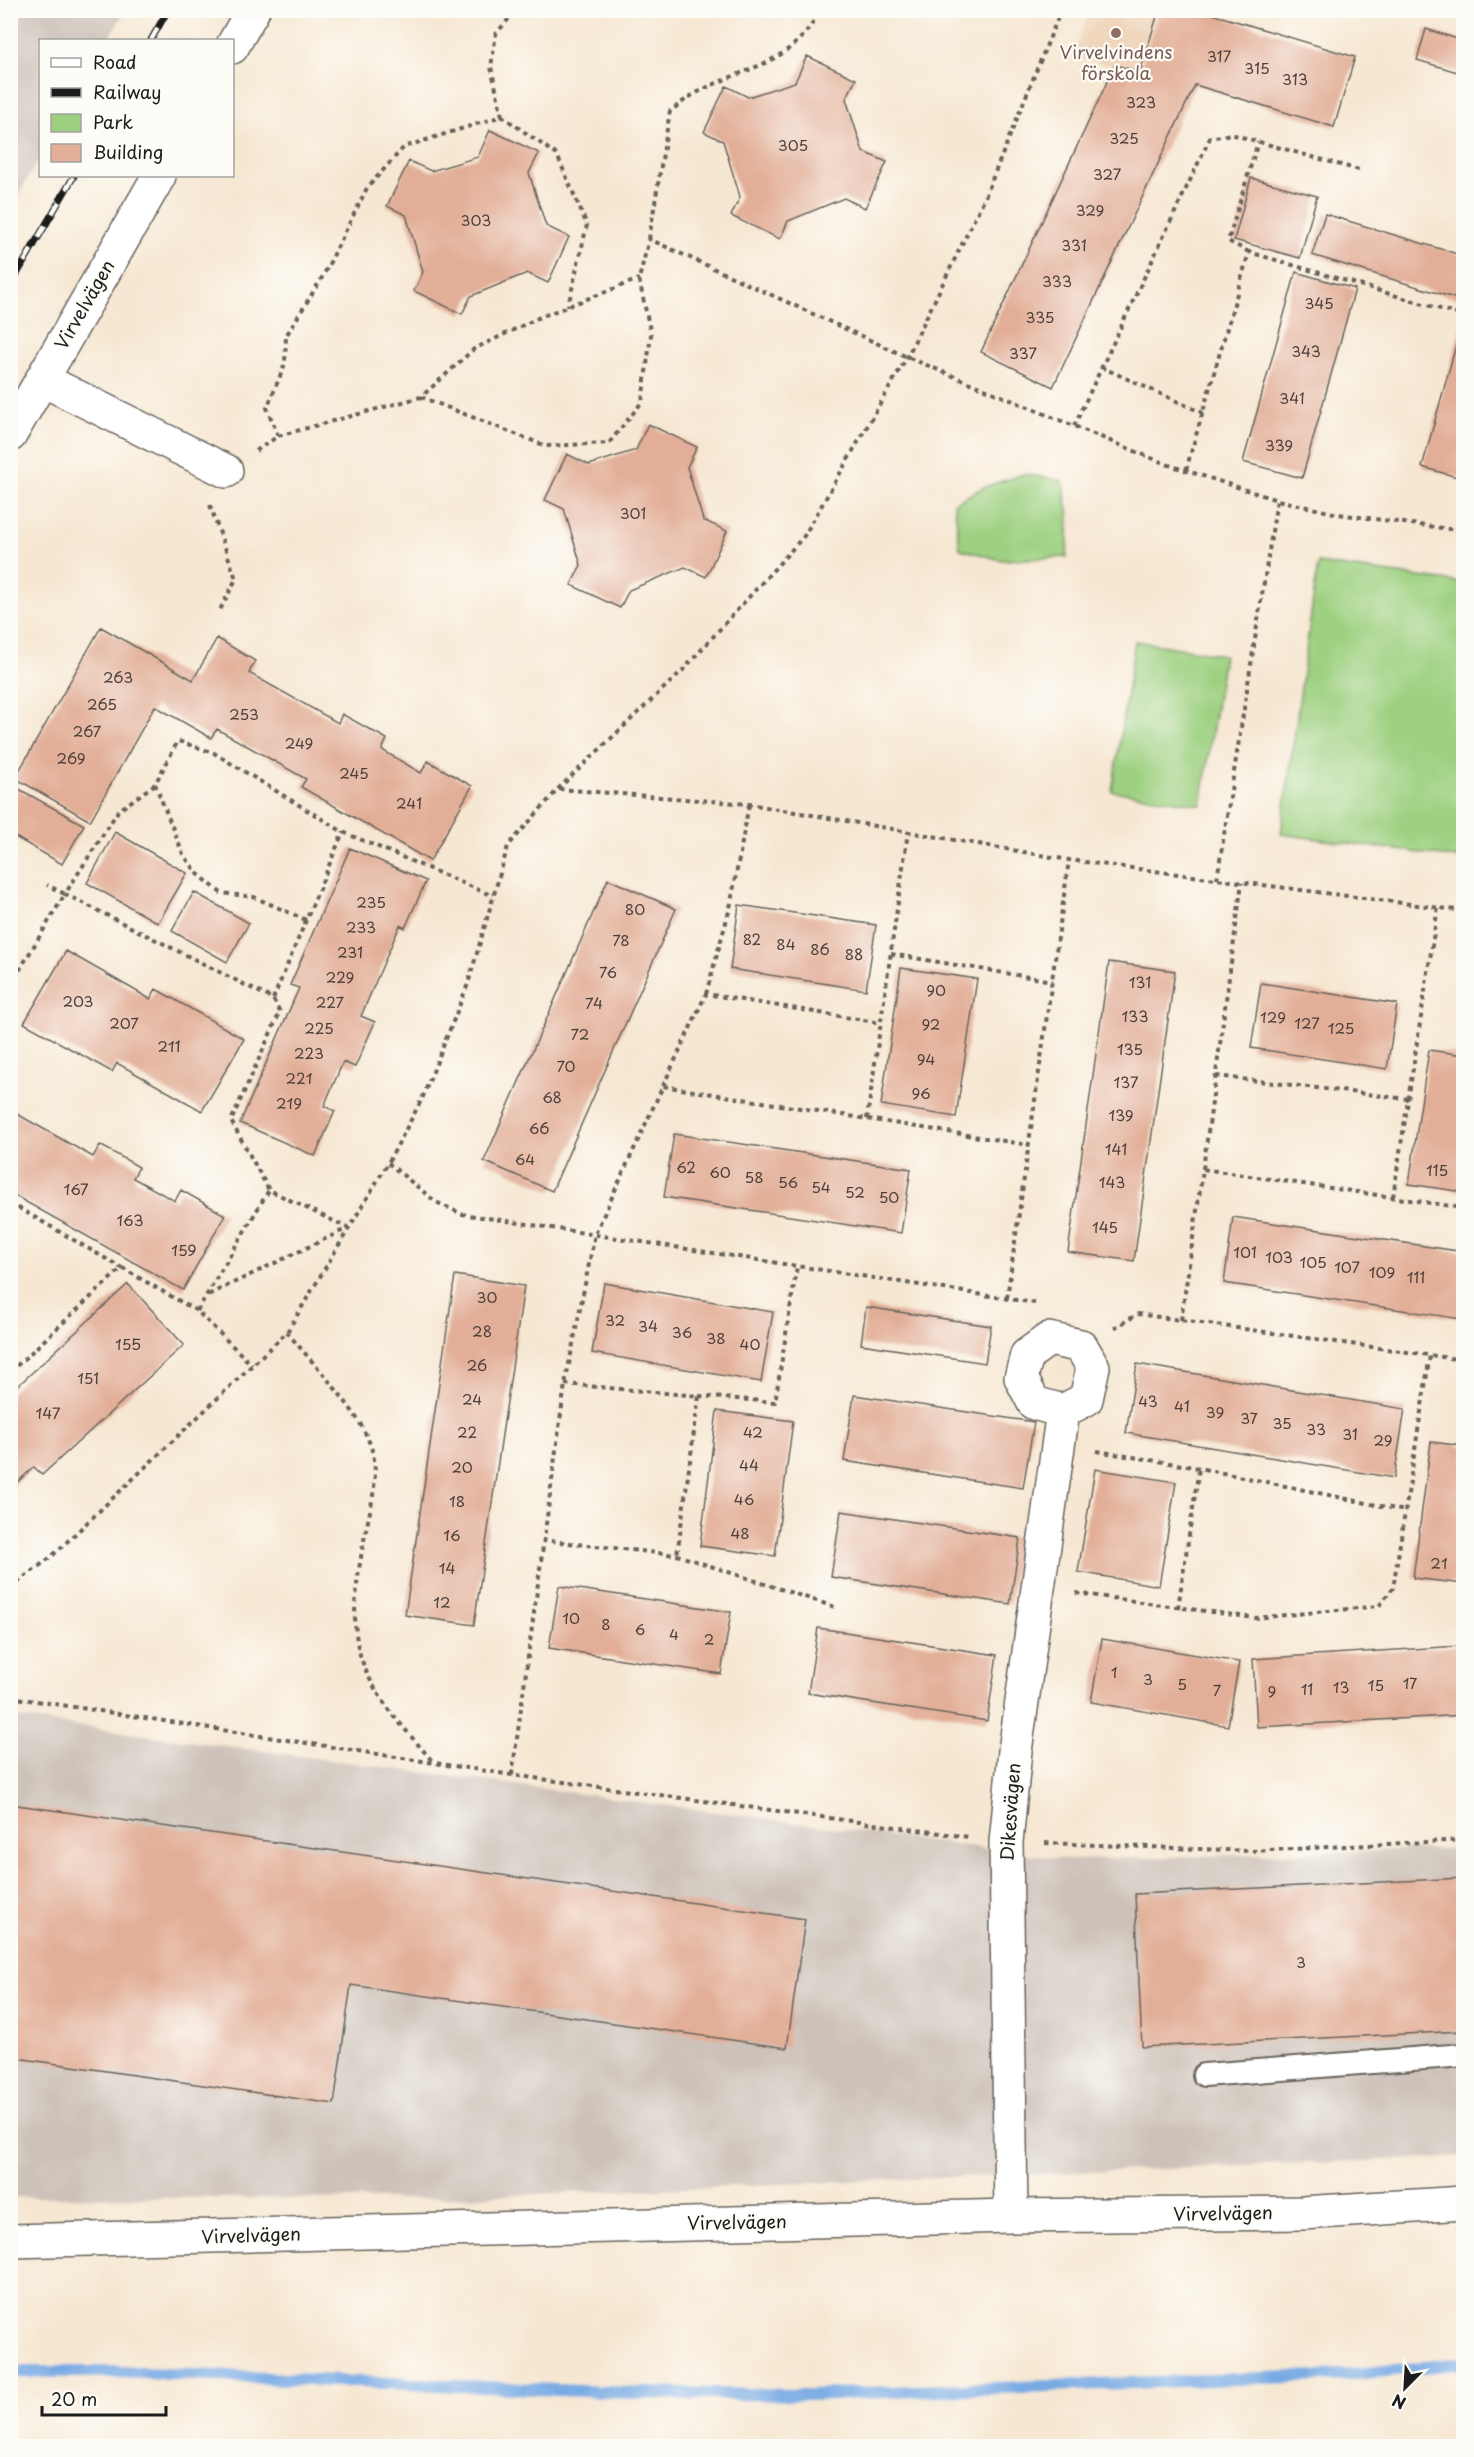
<svg xmlns="http://www.w3.org/2000/svg" width="1474" height="2457" font-family="'Playpen Sans',sans-serif">
  <style>
    .built { fill: #efd6bc }
    .industrial { fill: #cdc2b9 }
    .green { fill: #9dd080; stroke: #5c764e; stroke-width: 1.5 }
    .lines { fill: none; stroke-linecap: round; stroke-linejoin: round }
    .stream { stroke: #78aae4; stroke-width: 12 }
    .building { fill: #e2ae97 }
    .service-casing { stroke: #68635c; stroke-width: 26 }
    .minor-casing { stroke: #68635c; stroke-width: 36 }
    .path { stroke: #68635c; stroke-width: 4; stroke-dasharray: 4.5 4.5; stroke-linecap: butt }
    .service { stroke: #fff; stroke-width: 22 }
    .minor { stroke: #fff; stroke-width: 33 }
    .rail-casing { stroke: #1c1c1c; stroke-width: 7 }
    .rail { stroke: #fdfcf7; stroke-width: 4.5; stroke-dasharray: 14; stroke-linecap: butt }
    .education-dot { fill: #8d6e63; stroke: #fdfcf7; stroke-width: 2 }
    .labels { text-anchor: middle; stroke-width: 4.5; stroke-linejoin: round; paint-order: stroke }
    .number-label { font-size: 15px; fill: #4e403b }
    .education-label { font-size: 18px; fill: #785e54; stroke: #fdfcf7 }
    .street-label { font-size: 18px; fill: #1c1c1c; stroke: #fdfcf7 }
  </style>
  <rect width="100%" height="100%" fill="#fdfcf7"/>
  <filter id="ink" filterUnits="userSpaceOnUse"><feTurbulence type="fractalNoise" baseFrequency=".0167" numOctaves="2"/><feDisplacementMap in="SourceGraphic" scale="12" xChannelSelector="R" yChannelSelector="G"/><feConvolveMatrix kernelMatrix="1 2 1 2 8 2 1 2 1" color-interpolation-filters="sRGB"/></filter>
  <filter id="wash" filterUnits="userSpaceOnUse"><feTurbulence type="fractalNoise" baseFrequency=".008" numOctaves="4" result="noise"/><feDisplacementMap in="SourceGraphic" scale="24" xChannelSelector="R" yChannelSelector="G"/><feGaussianBlur stdDeviation="1.35" result="paint"/><feColorMatrix in="noise" values="0 0 0 0 0 0 0 0 0 0 0 0 0 0 0 0 0 1.4 0 .05"/><feComposite in="paint" operator="in"/></filter>
  <g filter="url(#wash)">
    <rect width="100%" height="100%" fill="#f6e7d2"/>
    <!-- built -->
    <path class="built" d="M1089,11H1159L1140,72L1073,56Z"/>
    <!-- industrial -->
    <path class="industrial" d="M11,10L125,11L108,40H40V157L11,208Z
      M11,1717L1072,1860L1463,1848V2157L408,2199L11,2197Z"/>
    <!-- green -->
    <path class="green" d="M1024,474L1063,481L1069,516L1067,557L1001,560L960,549L954,503L984,487Z
      M1318,563L1463,583V859L1281,834Z
      M1135,641L1224,655L1201,805L1112,791Z"/>
    <g class="lines">
      <!-- stream -->
      <path class="stream" d="M10,2372H118L631,2393L807,2395L1346,2375L1464,2363"/>
    </g>
    <g id="blocks">
      <!-- building -->
      <path class="building" d="M1159,10H1199L1355,57L1334,127L1195,85L1053,387L981,352L1115,65L1140,72Z
        M1426,29L1464,41V74L1417,60Z
        M807,56L856,79L846,99L863,152L887,162L865,208L844,198L788,221L780,239L731,216L740,197L723,141L704,132L726,86L748,97L795,82Z
        M490,130L539,153L529,173L546,226L569,237L548,283L527,273L471,296L462,314L414,291L423,272L406,215L387,206L409,161L431,171L478,157Z
        M1251,178L1317,196L1300,258L1234,240Z
        M1325,214L1464,256V301L1312,255Z
        M1296,272L1355,289L1302,478L1243,462Z
        M1463,320H1464V479L1422,467Z
        M648,424L697,447L687,467L703,520L727,531L706,577L685,567L629,590L620,608L571,585L581,565L564,509L545,500L567,454L589,465L636,450Z
        M101,627L193,680L217,638L255,661L249,673L338,723L342,714L387,739L382,750L421,773L428,761L472,786L430,861L301,787L306,779L217,729L211,738L155,706L90,821L15,778Z
        M10,784L84,825L62,864L10,834Z
        M115,832L187,873L158,923L87,883Z
        M350,848L426,881L405,928L400,925L361,1016L375,1022L355,1067L343,1062L324,1106L335,1111L315,1156L240,1123L299,988L290,985Z
        M608,879L676,909L552,1191L484,1161Z
        M194,892L249,923L227,962L172,931Z
        M739,905L876,925L866,990L730,969Z
        M66,951L150,999L156,989L244,1039L202,1111L117,1063L112,1072L24,1023Z
        M1109,962L1175,971L1134,1261L1068,1252Z
        M901,968L977,979L956,1117L881,1105Z
        M1261,983L1397,1004L1387,1069L1251,1048Z
        M1429,1050L1464,1055V1192L1409,1184Z
        M10,1110L93,1157L100,1145L139,1167L133,1178L175,1201L181,1190L225,1215L183,1290L10,1193Z
        M674,1134L911,1169L901,1233L664,1197Z
        M1233,1217L1464,1252L1461,1319L1224,1283Z
        M455,1275L524,1286L474,1625L405,1615Z
        M604,1283L773,1312L761,1382L592,1353Z
        M128,1284L184,1345L42,1475L34,1467L10,1489V1393Z
        M866,1307L991,1326L985,1363L861,1344Z
        M1137,1364L1405,1409L1394,1478L1126,1433Z
        M854,1395L1034,1422L1023,1488L844,1461Z
        M717,1411L793,1421L775,1556L700,1546Z
        M1431,1442L1464,1446V1584L1413,1578Z
        M1095,1469L1176,1482L1159,1586L1078,1572Z
        M841,1511L1020,1538L1010,1604L831,1577Z
        M559,1586L731,1612L721,1674L549,1648Z
        M818,1628L997,1655L987,1721L808,1693Z
        M1102,1639L1239,1662L1228,1726L1091,1702Z
        M1460,1646L1464,1715L1257,1727L1253,1659Z
        M10,1804L805,1919L787,2048L351,1985L334,2104L10,2057Z
        M1464,1878V2031L1142,2047L1135,1894Z"/>
    </g>
  </g>
  <g filter="url(#ink)">
    <use href="#blocks" fill-opacity="0" stroke="#68635c" stroke-width="1.5"/>
    <g class="lines">
      <defs>
        <path id="service" d="M1204,2075L1464,2055"/>
        <path id="minor" d="M232,47L253,10
          M43,380L226,471
          M10,435L159,176
          M1011,2216L1006,1842L1015,1751L1063,1411L1086,1399L1093,1367L1081,1346L1049,1339L1027,1355L1021,1378L1034,1403L1063,1411
          M10,2241L1011,2216L1302,2213L1464,2203"/>
      </defs>
      <!-- service casing -->
      <use href="#service" class="service-casing"/>
      <!-- minor casing -->
      <use href="#minor" class="minor-casing"/>
      <!-- path -->
      <path class="path" d="M502,116L491,67L496,34L516,10
        M649,239L670,111C678,106 685,99 693,95C742,66 791,68 820,10
        M1249,252L1228,241L1258,142
        M1101,367L1203,413
        M421,397L546,446L609,443L642,402L651,335L639,279L649,239L907,357L1166,464L1277,500L1338,514L1464,531
        M1074,426L1210,138L1231,134L1359,170
        M278,436L267,408L285,364L286,336L323,276L367,188L404,147L502,116L557,155L587,225L568,306
        M256,451L278,436L421,397L474,349L540,317L639,279
        M1186,470L1249,252L1464,316
        M210,505L236,579L220,610
        M155,784L118,811L65,894L273,999L280,1012L231,1121L269,1190L348,1228L206,1296
        M559,789L749,804L1069,860L1464,911
        M1217,879L1277,500
        M306,920L254,897L221,893L198,874L183,854L155,784L178,741L214,753L343,832L493,896
        M891,954L1052,981
        M10,986L65,894L47,885
        M706,994L730,908L749,804
        M273,999L343,832
        M1216,1076L1408,1099
        M663,1086L706,994L881,1023
        M867,1119L908,832
        M388,1163L436,1202L462,1214L1035,1303
        M1203,1169L1242,882
        M1393,1197L1438,907
        M10,1203L122,1268
        M1007,1298L1069,860
        M197,1311L269,1190
        M1181,1320L1203,1169L1464,1208
        M1114,1328L1138,1314L1464,1360
        M287,1332C314,1366 363,1412 373,1454C379,1482 369,1513 364,1540C357,1579 348,1628 364,1666C378,1702 408,1732 433,1762
        M10,1372L122,1268L197,1311L252,1365
        M565,1384L699,1396L677,1555
        M699,1396L775,1402L797,1266
        M1097,1451L1199,1468L1405,1511
        M542,1540L677,1555L835,1607
        M10,1588L51,1557L287,1332L388,1163L422,1099L468,984L508,846L559,788L683,670L804,536L907,357L985,197L1061,10
        M1076,1593L1255,1618L1379,1606L1393,1588L1430,1355
        M1178,1608L1199,1468
        M10,1697L512,1775L969,1837
        M512,1775L565,1384L595,1234L663,1086L1029,1145
        M1045,1843L1252,1851L1464,1840"/>
      <!-- service -->
      <use href="#service" class="service"/>
      <!-- minor -->
      <use href="#minor" class="minor"/>
      <defs>
        <path id="rail" d="M151,40L168,10
          M10,286L74,176"/>
      </defs>
      <!-- rail casing -->
      <use href="#rail" class="rail-casing"/>
      <!-- rail -->
      <use href="#rail" class="rail"/>
    </g>
  </g>
  <!-- markers -->
  <circle class="education-dot" cx="1116" cy="33" r="6"/>
  <g class="labels">
    <!-- number labels -->
    <g class="number-label">
      <text x="1219" y="62">317</text>
      <text x="1257" y="74">315</text>
      <text x="1295" y="85">313</text>
      <text x="1141" y="108">323</text>
      <text x="1124" y="144">325</text>
      <text x="793" y="151">305</text>
      <text x="1107" y="180">327</text>
      <text x="1090" y="216">329</text>
      <text x="476" y="226">303</text>
      <text x="1074" y="251">331</text>
      <text x="1057" y="287">333</text>
      <text x="1319" y="309">345</text>
      <text x="1040" y="323">335</text>
      <text x="1306" y="357">343</text>
      <text x="1023" y="359">337</text>
      <text x="1292" y="404">341</text>
      <text x="1279" y="451">339</text>
      <text x="633" y="519">301</text>
      <text x="118" y="683">263</text>
      <text x="102" y="710">265</text>
      <text x="244" y="720">253</text>
      <text x="87" y="737">267</text>
      <text x="299" y="749">249</text>
      <text x="71" y="764">269</text>
      <text x="354" y="779">245</text>
      <text x="409" y="809">241</text>
      <text x="371" y="908">235</text>
      <text x="635" y="915">80</text>
      <text x="361" y="933">233</text>
      <text x="752" y="945">82</text>
      <text x="621" y="946">78</text>
      <text x="786" y="950">84</text>
      <text x="820" y="955">86</text>
      <text x="350" y="958">231</text>
      <text x="854" y="960">88</text>
      <text x="608" y="978">76</text>
      <text x="340" y="983">229</text>
      <text x="1140" y="988">131</text>
      <text x="936" y="996">90</text>
      <text x="78" y="1007">203</text>
      <text x="330" y="1008">227</text>
      <text x="594" y="1009">74</text>
      <text x="1135" y="1022">133</text>
      <text x="1273" y="1023">129</text>
      <text x="124" y="1029">207</text>
      <text x="1307" y="1029">127</text>
      <text x="931" y="1030">92</text>
      <text x="319" y="1034">225</text>
      <text x="1341" y="1034">125</text>
      <text x="580" y="1040">72</text>
      <text x="169" y="1052">211</text>
      <text x="1130" y="1055">135</text>
      <text x="309" y="1059">223</text>
      <text x="926" y="1065">94</text>
      <text x="566" y="1072">70</text>
      <text x="299" y="1084">221</text>
      <text x="1126" y="1088">137</text>
      <text x="921" y="1099">96</text>
      <text x="552" y="1103">68</text>
      <text x="289" y="1109">219</text>
      <text x="1121" y="1121">139</text>
      <text x="539" y="1134">66</text>
      <text x="1116" y="1155">141</text>
      <text x="525" y="1165">64</text>
      <text x="686" y="1173">62</text>
      <text x="1437" y="1176">115</text>
      <text x="720" y="1178">60</text>
      <text x="754" y="1183">58</text>
      <text x="788" y="1188">56</text>
      <text x="1112" y="1188">143</text>
      <text x="821" y="1193">54</text>
      <text x="76" y="1195">167</text>
      <text x="855" y="1198">52</text>
      <text x="889" y="1203">50</text>
      <text x="130" y="1226">163</text>
      <text x="1105" y="1233">145</text>
      <text x="184" y="1256">159</text>
      <text x="1245" y="1258">101</text>
      <text x="1279" y="1263">103</text>
      <text x="1313" y="1268">105</text>
      <text x="1347" y="1273">107</text>
      <text x="1382" y="1278">109</text>
      <text x="1416" y="1283">111</text>
      <text x="487" y="1303">30</text>
      <text x="615" y="1326">32</text>
      <text x="648" y="1332">34</text>
      <text x="482" y="1337">28</text>
      <text x="682" y="1338">36</text>
      <text x="716" y="1344">38</text>
      <text x="128" y="1350">155</text>
      <text x="750" y="1350">40</text>
      <text x="477" y="1371">26</text>
      <text x="88" y="1384">151</text>
      <text x="472" y="1405">24</text>
      <text x="1148" y="1407">43</text>
      <text x="1182" y="1412">41</text>
      <text x="1215" y="1418">39</text>
      <text x="48" y="1419">147</text>
      <text x="1249" y="1424">37</text>
      <text x="1282" y="1429">35</text>
      <text x="1316" y="1435">33</text>
      <text x="467" y="1438">22</text>
      <text x="753" y="1438">42</text>
      <text x="1350" y="1440">31</text>
      <text x="1383" y="1446">29</text>
      <text x="749" y="1471">44</text>
      <text x="462" y="1473">20</text>
      <text x="744" y="1505">46</text>
      <text x="457" y="1507">18</text>
      <text x="740" y="1539">48</text>
      <text x="452" y="1541">16</text>
      <text x="1439" y="1569">21</text>
      <text x="447" y="1574">14</text>
      <text x="442" y="1608">12</text>
      <text x="571" y="1624">10</text>
      <text x="606" y="1630">8</text>
      <text x="640" y="1635">6</text>
      <text x="674" y="1640">4</text>
      <text x="709" y="1645">2</text>
      <text x="1114" y="1678">1</text>
      <text x="1148" y="1685">3</text>
      <text x="1410" y="1689">17</text>
      <text x="1182" y="1690">5</text>
      <text x="1376" y="1691">15</text>
      <text x="1341" y="1693">13</text>
      <text x="1307" y="1695">11</text>
      <text x="1217" y="1696">7</text>
      <text x="1272" y="1697">9</text>
      <text x="1301" y="1968">3</text>
    </g>
    <!-- education labels -->
    <g class="education-label">
      <text x="1116" y="59">Virvelvindens<tspan x="1116" dy="21">förskola</tspan></text>
    </g>
    <!-- street labels -->
    <g class="street-label">
      <text transform="translate(85 305) rotate(-60)" y="6">Virvelvägen</text>
      <text transform="translate(1011 1812) rotate(-86)" y="6">Dikesvägen</text>
      <text transform="translate(1223 2214) rotate(-1)" y="6">Virvelvägen</text>
      <text transform="translate(737 2223) rotate(-1)" y="6">Virvelvägen</text>
      <text transform="translate(251 2236) rotate(-2)" y="6">Virvelvägen</text>
    </g>
  </g>
  <!-- margin -->
  <rect width="1474" height="2457" fill="none" stroke="#fdfcf7" stroke-width="36"/>
  <!-- legend -->
  <rect x="39" y="39" width="195" height="138" fill="#fdfcf7" stroke="#a3a29f" stroke-width="1.5"/>
  <rect x="51" y="58" width="30" height="9" fill="#ffffff" stroke="#a3a29f" stroke-width="1.5"/>
  <text x="93" y="69" font-size="18" fill="#1c1c1c">Road</text>
  <rect x="51" y="88" width="30" height="9" fill="#1c1c1c" stroke="#a3a29f" stroke-width="1.5"/>
  <text x="93" y="99" font-size="18" fill="#1c1c1c">Railway</text>
  <rect x="51" y="114" width="30" height="18" fill="#9dd080" stroke="#a3a29f" stroke-width="1.5"/>
  <text x="93" y="129" font-size="18" fill="#1c1c1c">Park</text>
  <rect x="51" y="144" width="30" height="18" fill="#e2ae97" stroke="#a3a29f" stroke-width="1.5"/>
  <text x="93" y="159" font-size="18" fill="#1c1c1c">Building</text>
  <!-- north arrow -->
  <g transform="translate(1405 2388) rotate(204)" stroke="#fdfcf7" stroke-width="4.5" paint-order="stroke">
  <path d="M0-4.5L10 22L0 15L-10 22Z" fill="#1c1c1c"/>
  <text y="-9" font-size="16" font-weight="bold" text-anchor="middle" fill="#1c1c1c">N</text>
  </g>
  <!-- scale -->
  <path d="M42 2406v9h124v-9" fill="none" stroke="#1c1c1c" stroke-width="3"/>
  <text x="51" y="2406" font-size="18" fill="#1c1c1c" stroke="#fdfcf7" stroke-width="4.5" paint-order="stroke">20 m</text>
</svg>
